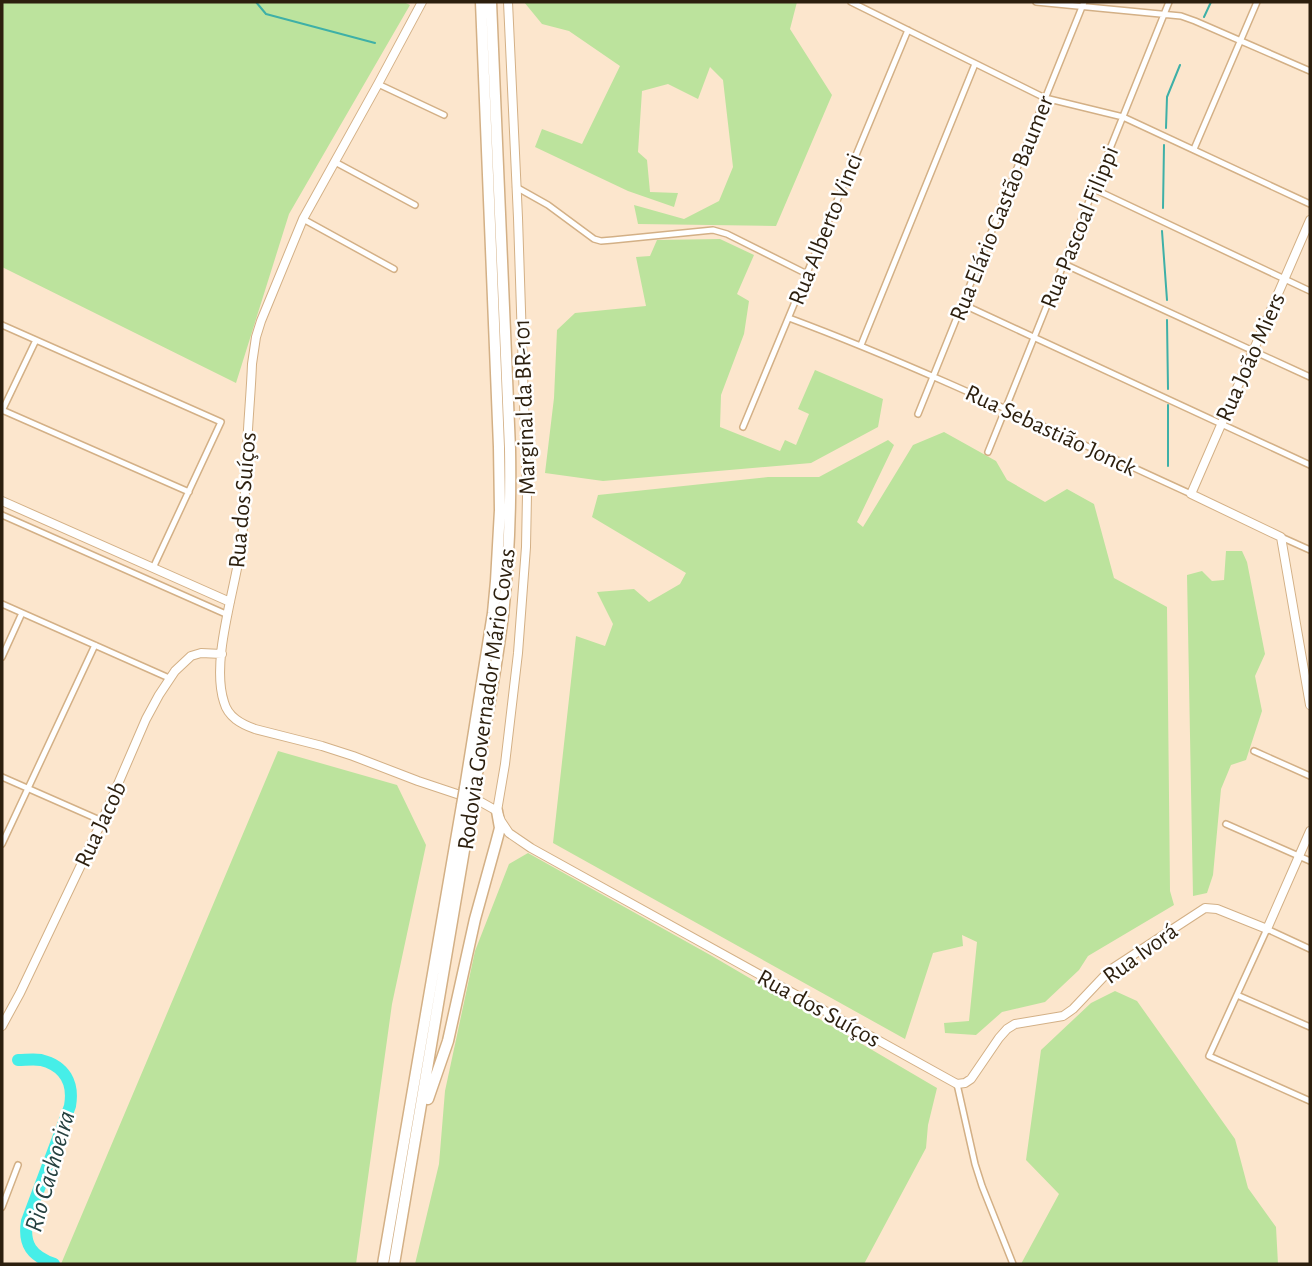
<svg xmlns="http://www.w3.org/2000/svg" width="1312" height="1266" font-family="'Alegreya Sans',sans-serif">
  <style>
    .green { fill: #bce39d }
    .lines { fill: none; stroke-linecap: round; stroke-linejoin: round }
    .stream { stroke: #3eb0a7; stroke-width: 2 }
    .river { stroke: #46eee8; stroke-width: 12 }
    .street-casing { stroke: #d3b086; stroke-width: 8 }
    .secondary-casing { stroke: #d3b086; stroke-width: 10 }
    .highway-casing { stroke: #d3b086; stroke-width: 13 }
    .street { stroke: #fff; stroke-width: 5 }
    .secondary { stroke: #fff; stroke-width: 8 }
    .highway { stroke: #fff; stroke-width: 10 }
    .highway-bridge-casing { stroke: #d3b086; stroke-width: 13; stroke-linecap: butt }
    .highway-bridge { stroke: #fff; stroke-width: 10 }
    .labels { text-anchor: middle; stroke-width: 5; stroke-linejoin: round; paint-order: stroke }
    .street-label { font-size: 24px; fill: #2c1f0e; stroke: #fff }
    .water-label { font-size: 26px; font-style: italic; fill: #274241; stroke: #fff }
  </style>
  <rect width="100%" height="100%" fill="#fce6cd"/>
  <!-- green -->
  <path class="green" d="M2,2H404L410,5L289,214L236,383L2,267Z
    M524,2H797L790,29L832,95L776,226L638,224L634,205L684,219L719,201L733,167L723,80L710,67L698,99L668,84L642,91L638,152L647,160L650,192L678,193L674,207L628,191L535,147L542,129L582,144L620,66L569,31L542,24Z
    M720,239L754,255L737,294L749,301L744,334L721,395L720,427L780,451L785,440L796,445L809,414L798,409L815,370L883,399L878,427L811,463L603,481L545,473L554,398L557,330L575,313L646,306L636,257L650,256L657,240Z
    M944,432L996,461L1007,480L1045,502L1067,489L1094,504L1114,578L1167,607L1170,891L1174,905L1088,956L1079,970L1045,1002L1002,1012L976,1035L945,1033L944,1023L969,1021L977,942L962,935L963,946L933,953L905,1039L553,843L576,636L605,646L613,624L597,592L634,589L649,602L680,584L686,573L592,517L598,495L768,477H819L888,440L894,445L857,522L863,527L913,445Z
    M1226,551H1242L1247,562L1265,654L1255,676L1262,711L1246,760L1231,765L1221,789L1213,875L1207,893L1193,896L1187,575L1202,571L1212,581L1224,580Z
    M278,751L397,785L426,845L392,1004L356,1264H61Z
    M528,853L712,956L937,1088L928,1125L926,1148L864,1264H415L439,1164L445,1091L475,951L509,864Z
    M1115,991L1137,1001L1235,1139L1248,1188L1276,1227L1278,1264H1021L1059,1194L1026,1160L1041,1050L1091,1003Z"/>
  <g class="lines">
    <!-- stream -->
    <path class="stream" d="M256,2L266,14L375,43
      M1204,17L1211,2
      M1166,128L1167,97L1180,65
      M1163,208L1164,145
      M1162,231L1167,300
      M1167,320L1168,389
      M1168,466V405"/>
    <!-- river -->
    <path class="river" d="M18,1060C25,1060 34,1059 41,1060C65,1066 74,1083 70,1106L27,1221C23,1245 32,1256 54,1264"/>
    <defs>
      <path id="street" d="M851,2L1045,98L1123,117L1310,204
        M1036,2L1181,16L1195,21L1310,71
        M378,84L444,115
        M1194,149L1257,2
        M335,162L415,205
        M516,187L548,205L594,239L601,241L613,240L713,230L727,234L807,274
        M1094,189L1310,291
        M303,219L394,269
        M1064,264L1310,377
        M962,304L1310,465
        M789,318C926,369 1057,433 1191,494
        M2,325L221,422L153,568
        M861,345L975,64
        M2,410L189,492
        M2,411L36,340
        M918,414L1084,2
        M743,427L908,30
        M988,452L1169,2
        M2,515L228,615
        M1281,537L1310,550
        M2,604L169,678
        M2,657L22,613
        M1254,751L1310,776
        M2,777L102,821
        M1226,824L1310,861
        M2,844L95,645
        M1310,949L1267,929L1209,1056L1310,1101
        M1237,995L1310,1027
        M957,1084L975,1164L982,1186L1013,1264
        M2,1207L18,1165"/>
      <path id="secondary" d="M422,2L378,84L303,219L261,321L256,337L252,364C251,392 248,421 247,449C245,479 245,509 242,539C237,585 210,659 224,702C228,717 241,724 255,729L322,746L353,756L418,781L481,802L497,811L501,821L509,833L531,848L957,1084L965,1083L971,1079L999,1038L1007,1029L1015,1024L1063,1016L1073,1009L1110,970L1205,908L1217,909L1267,929L1310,831
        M1310,220L1191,494L1281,537L1310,705
        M2,501L230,602
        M497,811L505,764L518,653L526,547L527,495L518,218L508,2
        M2,1026L20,993L102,821L146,719L159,695L175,671L191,656L201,653L222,654"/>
      <path id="highway" d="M465,788L493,613L496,581L500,510L499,447L481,2
        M474,791C484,732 496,674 503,615C509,560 511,505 510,449L491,2
        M428,1099L448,1041L475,919L496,843L500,828L497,811
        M383,1264L462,805
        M394,1264L471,809"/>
    </defs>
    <!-- street casing -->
    <use href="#street" class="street-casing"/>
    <!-- secondary casing -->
    <use href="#secondary" class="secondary-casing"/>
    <!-- highway casing -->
    <use href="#highway" class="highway-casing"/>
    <!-- street -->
    <use href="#street" class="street"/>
    <!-- secondary -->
    <use href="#secondary" class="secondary"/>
    <!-- highway -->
    <use href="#highway" class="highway"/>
    <defs>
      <path id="highway-bridge" d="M462,805L465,788
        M471,809L474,791"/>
    </defs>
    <!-- highway-bridge casing -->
    <use href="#highway-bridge" class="highway-bridge-casing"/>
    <!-- highway-bridge -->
    <use href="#highway-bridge" class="highway-bridge"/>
  </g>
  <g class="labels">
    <!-- street labels -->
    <g class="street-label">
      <text transform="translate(1001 208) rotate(-68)" y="8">Rua Elário Gastão Baumer</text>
      <text transform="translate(1079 227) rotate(-68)" y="8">Rua Pascoal Filippi</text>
      <text transform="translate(825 229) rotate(-68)" y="8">Rua Alberto Vinci</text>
      <text transform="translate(1250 357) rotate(-66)" y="8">Rua João Miers</text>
      <text transform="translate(524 407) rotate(-92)" y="8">Marginal da BR-101</text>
      <text transform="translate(1051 430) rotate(25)" y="8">Rua Sebastião Jonck</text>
      <text transform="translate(242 500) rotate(-85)" y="8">Rua dos Suíços</text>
      <text transform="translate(486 699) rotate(-82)" y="8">Rodovia Governador Mário Covas</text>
      <text transform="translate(100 824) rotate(-65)" y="8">Rua Jacob</text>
      <text transform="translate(1140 953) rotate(-36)" y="8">Rua Ivorá</text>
      <text transform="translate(819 1008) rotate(29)" y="8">Rua dos Suíços</text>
    </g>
    <!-- water labels -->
    <g class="water-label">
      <text transform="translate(49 1171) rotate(-74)" y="9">Rio Cachoeira</text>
    </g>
  </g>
  <!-- border -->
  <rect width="1312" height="1266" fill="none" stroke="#2c1f0e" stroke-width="7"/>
</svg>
